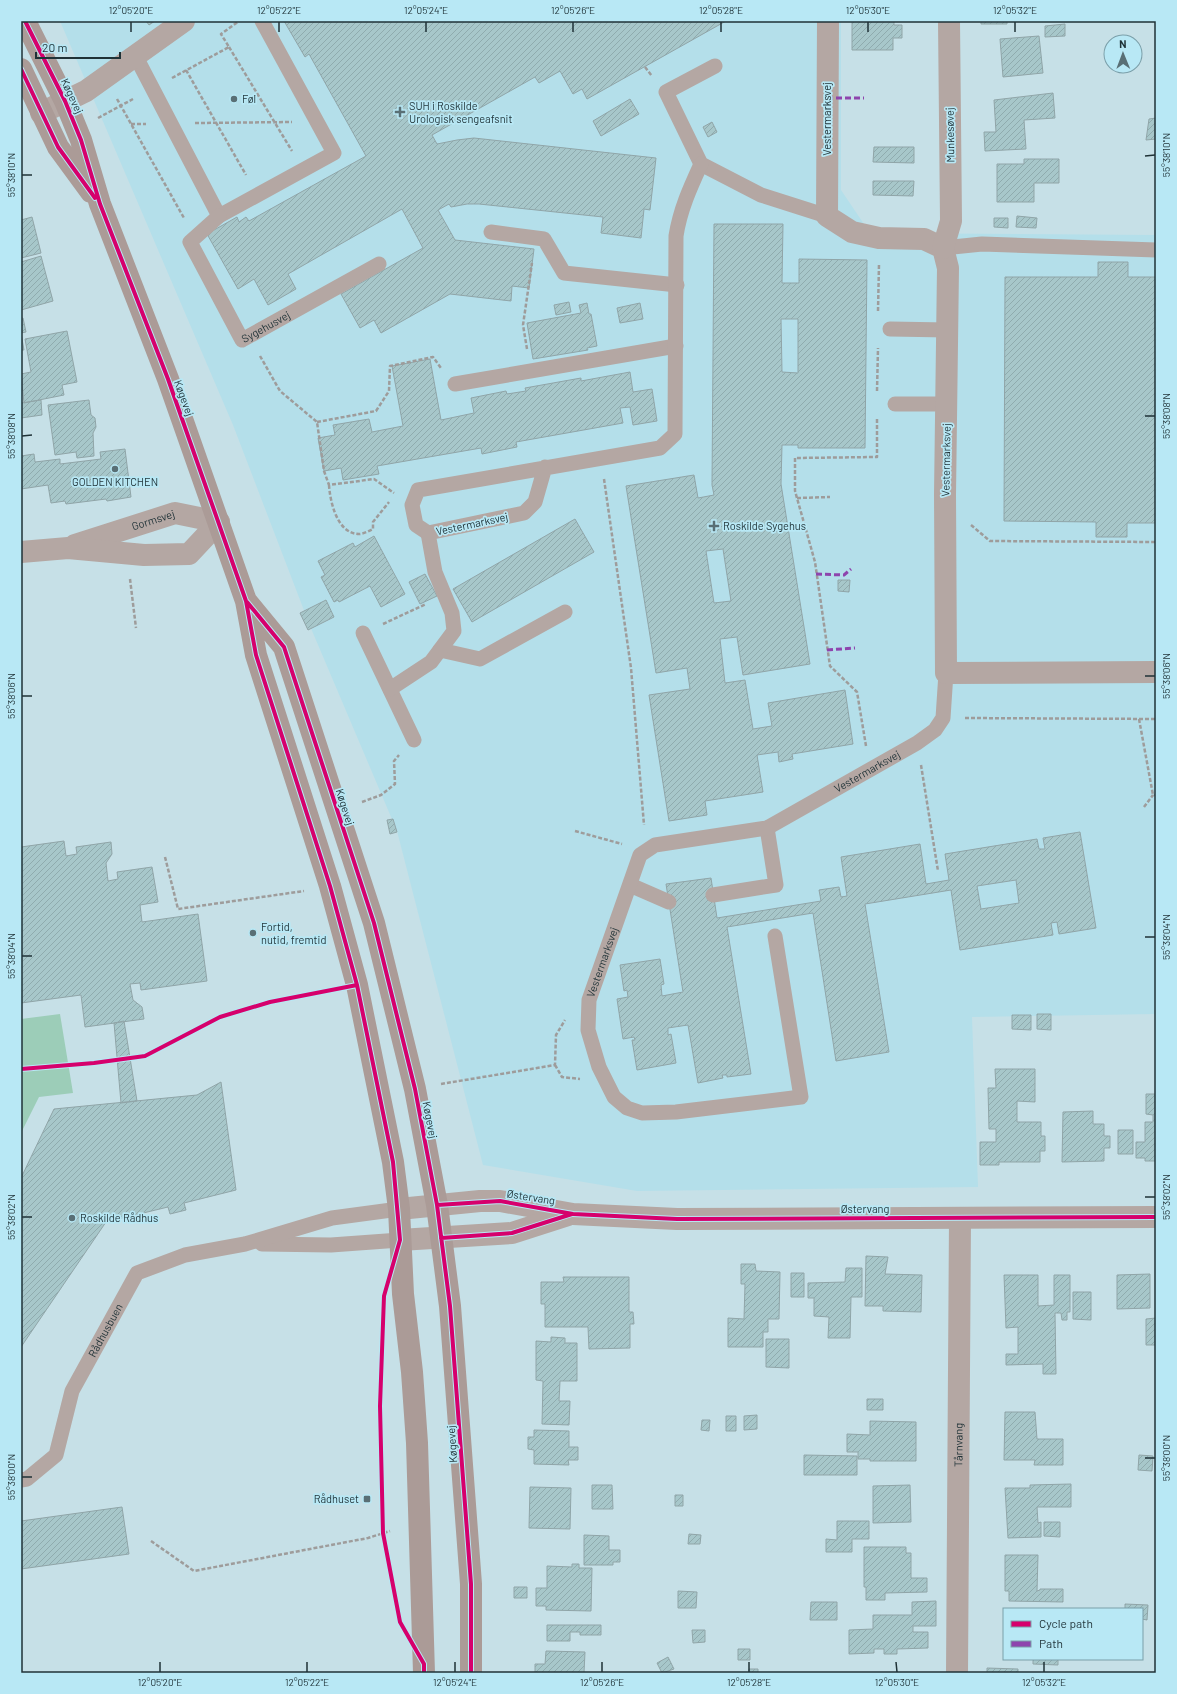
<svg xmlns="http://www.w3.org/2000/svg" width="1177" height="1694" font-family="Barlow,sans-serif">
  <style>
    .built { fill: #b4dfea }
    .green { fill: #9ccdb8 }
    .building { fill: url(#building-hatch); stroke: #90a5a8; fill-rule: evenodd }
    .lines { fill: none; stroke-linecap: round; stroke-linejoin: round }
    .path { stroke: #9e9c9b; stroke-width: 2.5; stroke-dasharray: 4 2; stroke-linecap: butt }
    .lane { stroke: #b4a7a3; stroke-width: 15 }
    .street { stroke: #b4a7a3; stroke-width: 22 }
    .secondary { stroke: #ab9b97; stroke-width: 22 }
    .quiet { stroke: #8e44ad; stroke-width: 3; stroke-dasharray: 6 3; stroke-linecap: butt }
    .cycleway-casing { stroke: #b8e8f5; stroke-width: 6 }
    .cycleway { stroke: #d6006c; stroke-width: 4 }
    .ticks { fill: none; stroke: #1f3237; stroke-width: 1.5 }
    .poi-dot { fill: #596f75; stroke: #b8e8f5; stroke-width: 1.5 }
    .labels { text-anchor: middle; stroke-width: 3.5; stroke-linejoin: round; paint-order: stroke }
    .street-label { font-size: 11px; fill: #1f3237; stroke: #b8e8f5 }
    .poi-label { font-size: 11px; fill: #1f3237; stroke: #b8e8f5; text-anchor: start }
    .neatline { fill: none; stroke: #1f3237; stroke-width: 1.5 }
    .ticks-label { font-size: 10px; text-anchor: middle; fill: #1f3237 }
  </style>
  <defs>
    <pattern id="building-hatch" width="6" height="6" patternUnits="userSpaceOnUse"><rect width="6" height="6" fill="#a7c7ca"/><path d="M-1 1l2-2M0 6l6-6M5 7l2-2" fill="none" stroke="#8fabae"/></pattern>
  </defs>
  <rect width="100%" height="100%" fill="#c6e0e7"/>
  <!-- built -->
  <path class="built" d="M60,21H841V190L870,233L1156,235V1014L972,1017L978,1187L637,1191L483,1165L397,831L310,626L233,425Z"/>
  <!-- green -->
  <path class="green" d="M60,1014L73,1093L39,1097L21,1133V1019Z"/>
  <!-- building -->
  <path class="building" d="M146,21H155L149,25Z
    M284,21H726L587,99L582,89L573,94L560,71L539,83L535,77L432,135L437,144L457,140L474,138L656,158L650,210L644,209L641,238L601,233L603,217L479,204H467L451,207L449,204L438,210L455,240L534,249L529,288L512,286L511,301L450,294L381,333L374,320L360,328L341,294L423,248L402,209L288,274L296,289L268,305L254,279L238,289L207,234L237,217L239,222L246,217L249,221L366,156L309,54L305,57Z
    M852,21H894V25H902V38H893V50H852Z
    M981,21H1007V24H981Z
    M1065,24V36L1045,37V26Z
    M1039,36L1043,73L1003,77L1000,39Z
    M1053,93L1055,118L1024,120L1026,149L985,151L984,132H996L994,100Z
    M630,99L639,114L601,136L593,121Z
    M1156,118V139L1146,140L1149,119Z
    M712,122L717,132L708,137L703,127Z
    M874,147H914V163L873,162Z
    M1024,159H1059V183H1034V202H997V164H1024Z
    M873,181H914L913,196L873,195Z
    M1017,216L1037,218L1036,228L1016,227Z
    M32,217L41,253L21,258V220Z
    M994,218H1008V228L994,227Z
    M714,224H783L782,283H799V259L867,260L865,448H798V445H782L781,484L810,664L743,675L737,637L720,639L725,683L745,680L753,729L772,726L768,703L845,690L853,744L792,754L793,759L779,762L778,752L757,755L763,792L705,801L707,815L669,821L649,695L690,689L687,668L656,673L626,486L694,475L698,498L714,495L712,485ZM781,319H798V373L782,372ZM723,549L731,601L714,603L706,551Z
    M41,256L53,301L21,310V262Z
    M1098,262H1128V277H1156V523H1127V537H1096V522L1004,521L1005,277H1098Z
    M569,302L571,312L556,315L554,305Z
    M587,303L589,314H591L597,346L587,348L588,350L533,359L527,323L581,313L579,305Z
    M640,303L643,319L620,323L617,308Z
    M21,318H23L26,332L21,333L24,350H21Z
    M67,331L77,382L62,385L64,395L24,403L21,374L31,372L25,339Z
    M430,359L441,420L474,413L471,398L506,391L507,394L526,391L525,388L581,378V381L630,372L633,392L652,389L657,421L633,425L630,407L620,408L623,423L516,442L517,447L482,454L481,448L377,466L379,474L343,480L341,468L324,471L318,438L335,435L333,425L369,419L372,432L403,426L392,366Z
    M41,400L42,415L21,418V403Z
    M89,400L91,415L95,418L96,427L93,433L94,456L77,458L76,452L55,455L48,405Z
    M125,449L131,497L107,501L106,499L66,504L65,501L51,503L48,485L21,489V456L34,454L35,462L60,459V464L101,459L100,452Z
    M575,519L594,552L472,622L453,589Z
    M374,536L405,594L381,607L370,586L339,602L338,600L334,602L321,577L325,575L318,561L353,543L355,547Z
    M425,574L437,596L420,604L409,582Z
    M838,580H850L849,592L838,591Z
    M326,600L334,617L308,630L300,613Z
    M393,819L397,832L390,834L387,820Z
    M1080,832L1096,928L1059,934L1057,922L1051,923L1053,935L960,950L951,890L865,904L889,1052L836,1061L813,913L727,927L751,1074L727,1077V1075H722L723,1078L698,1083L688,1025L668,1028V1035L671,1034L676,1063L637,1070L632,1040H635L634,1037L623,1039L617,999L628,997L627,990L624,991L620,965L660,959L664,984L661,985L662,996L683,992L666,884L711,878L717,918L821,901L819,890L839,887L841,897L847,896L841,857L920,844L926,884L949,880L945,854L1037,839L1039,849H1045L1043,838ZM1016,880L1019,903L981,909L977,886Z
    M64,841L66,856L77,854L76,847L111,842L112,854L106,863L108,881L118,879L117,872L152,867L158,902L140,905L142,922L198,914L207,981L141,990L140,983L130,984L133,1000L142,1007L144,1019L85,1027L81,995L21,1003V847Z
    M1037,1014H1051V1030L1037,1029Z
    M1012,1015H1031V1030L1012,1029Z
    M124,1021L137,1101L121,1103L114,1023Z
    M995,1069H1035V1102L1017,1101V1122H1041V1136H1045V1151H1040V1162H999V1165H980V1142H996V1129H989L988,1088H996Z
    M221,1082L236,1190L184,1203L186,1210L170,1214L168,1207L106,1222L21,1347V1178L54,1109L197,1095Z
    M1146,1094H1156V1161H1145V1158H1136V1142H1145V1122H1153V1115L1146,1114Z
    M1093,1111V1124H1104V1136H1110V1148H1104V1161L1062,1162L1063,1112Z
    M1118,1130H1133V1154H1118Z
    M866,1256L888,1257L885,1274L922,1275L921,1312L883,1311V1306H865Z
    M741,1264H755L756,1271L780,1272L779,1319H768V1332H763V1347H728V1318L744,1319L745,1284H741Z
    M846,1268H862V1297H851L850,1338H828L829,1317L814,1316V1298H808V1283L845,1282Z
    M791,1273H804V1297H791Z
    M1150,1274V1308L1117,1309V1275Z
    M1004,1275H1038V1306L1054,1305V1275H1070V1312H1067V1320H1062L1061,1313H1055L1056,1374H1043V1364L1006,1365V1354H1018V1327L1006,1328Z
    M563,1277H629V1312H633L634,1324H630V1348L589,1349L588,1327H545V1304H541V1282H564Z
    M1073,1292H1091V1320L1073,1319Z
    M1156,1318V1345H1146V1319Z
    M551,1337L565,1338V1343H577V1381H560L559,1401H570L569,1425L542,1424L543,1381L536,1380V1341L551,1342Z
    M766,1339H789V1368L766,1367Z
    M867,1399H883V1410H867Z
    M1005,1412H1035L1037,1439H1063V1465H1034L1035,1460H1004Z
    M757,1415V1429L744,1430V1416Z
    M726,1416H736V1431H726Z
    M702,1420H710L709,1431L701,1430Z
    M870,1421L916,1422V1461H870V1459H858V1452H847V1434L870,1435Z
    M534,1430L569,1431V1447H578V1460H568L569,1465L534,1464V1450L528,1449V1437H534Z
    M804,1455L857,1456V1475H804Z
    M1139,1455L1153,1456L1152,1471L1138,1470Z
    M1071,1484V1507H1037L1038,1523L1041,1522V1537L1008,1538L1005,1488H1030V1485Z
    M592,1485H612L613,1509H592Z
    M910,1485L911,1522L873,1523V1486Z
    M530,1487L571,1488L570,1529L529,1528Z
    M675,1495H683V1506H675Z
    M122,1507L129,1554L21,1569V1521Z
    M837,1521H869V1539H852V1552H826V1539L837,1540Z
    M1044,1522H1060V1537L1044,1536Z
    M689,1534L701,1535L700,1544H688Z
    M584,1535L609,1536V1550H620V1562H613V1565H584Z
    M864,1547H906V1553H911V1578H927V1592L885,1593V1600H866V1587H864Z
    M1005,1555H1038L1037,1591L1040,1590V1589H1063V1602L1009,1601V1591H1005Z
    M572,1564H579V1568H592L591,1611L546,1610V1606H536V1588H547V1566L572,1567Z
    M514,1587H527V1598H514Z
    M678,1591L697,1592L696,1608H678Z
    M936,1601V1626H913V1632H928V1648L897,1649V1654H884V1649H874V1653L849,1654V1630L873,1629V1615H912V1602Z
    M811,1602H837V1620H810Z
    M1125,1604L1148,1605L1147,1620L1142,1619V1609H1125Z
    M547,1625H601V1635H580V1632H570V1641H547Z
    M692,1630H705V1642L693,1643Z
    M738,1649H750V1660H738Z
    M546,1651L585,1652L584,1673H535V1664H545Z
    M668,1657L674,1669L662,1673L657,1663Z
    M1033,1659H1058V1665L1033,1664Z
    M987,1668L1018,1669V1673H987Z
    M749,1669H758V1673H749Z"/>
  <g class="lines">
    <!-- path -->
    <path class="path" d="M229,47L292,151
      M645,67L652,76
      M186,70L246,175
      M172,78L229,47L221,34L239,21
      M117,99L184,218
      M98,118L133,99
      M195,123L292,122
      M131,124H146
      M878,311L879,264
      M527,349L523,325L532,263
      M260,356L280,391L317,422L324,471L329,485L374,479L394,493
      M877,391L878,348
      M317,422L376,411L389,391L390,366L433,357L441,368
      M604,479L631,668L644,825
      M329,485C330,501 337,534 359,534C363,534 369,531 373,529V522L389,502
      M797,498L830,497
      M971,525L990,541L1156,542
      M130,579L136,628
      M383,624L426,604
      M965,718L1156,719
      M1139,719L1153,795H1156
      M866,746L857,692L830,666L815,562L795,491V458L877,457V418
      M921,765L938,871
      M362,802L381,795L395,784L394,761L399,755
      M1144,807L1153,795
      M575,831L622,844
      M165,857L178,909L304,891
      M555,1065L562,1077L580,1079
      M441,1084L555,1065L556,1035L565,1020
      M151,1541L194,1571L368,1538L390,1531"/>
    <!-- lane -->
    <g class="lane">
      <path d="M135,55L219,216L334,153L262,21"/>
      <path d="M715,66L666,92L701,164L761,195L827,216"/>
      <path id="s1" d="M219,216L190,242L242,340L379,264"/>
      <path d="M491,232L544,239L564,273L677,285"/>
      <path d="M943,248L982,244L1156,250"/>
      <path d="M890,329L948,330"/>
      <path d="M455,384L676,346"/>
      <path d="M895,404H947"/>
      <path d="M545,467L535,502L524,513L428,533L416,525L412,505L418,490L660,448L675,434L676,236C680,210 690,188 701,164"/>
      <path d="M363,633L414,740"/>
      <path d="M440,650L480,659L565,612"/>
      <path d="M390,689L431,662L454,631L452,613L435,572L428,533"/>
      <path d="M630,885L669,902"/>
      <path d="M713,895L776,885L767,828"/>
      <path id="s2" d="M775,936L801,1097L676,1112L642,1113L627,1108L614,1097L599,1067L588,1030L589,1000L640,855L655,845L767,828L917,743L935,730L943,718L946,673"/>
      <path d="M262,1244L331,1245L400,1240"/>
      <path id="s3" d="M21,1480L27,1479L56,1455L72,1391L137,1273L185,1255L245,1244L332,1218L399,1209"/>
    </g>
    <!-- street -->
    <g class="street">
      <path d="M828,21L827,216L852,232L879,238L924,239L943,248L948,268L945,494L946,673L1156,672"/>
      <path d="M41,113L86,91L184,21"/>
      <path d="M943,248L951,221L949,21"/>
      <path id="s4" d="M75,545L175,513L219,522"/>
      <path d="M21,552L68,548L144,555L189,554L219,522"/>
      <path d="M399,1209L480,1201H500L573,1214L677,1219L1156,1217"/>
      <path d="M400,1240L512,1233L568,1215"/>
      <path id="s5" d="M957,1673L960,1218"/>
    </g>
    <!-- secondary -->
    <path class="secondary" d="M25,21L65,101L81,140L100,204L168,379L246,601L256,655L330,886L357,985L393,1162L399,1209L403,1294L412,1372L417,1443L424,1673
      M21,69L58,147L91,192
      M247,602L284,647L374,923L415,1089L437,1205L450,1306L471,1584V1673"/>
    <!-- quiet -->
    <path class="quiet" d="M827,98H864
      M816,574L844,575L851,569
      M827,650L855,648"/>
    <defs>
      <path id="cycleway" d="M25,21L65,101L81,140L100,204L168,379L246,601L256,655L330,886L357,985L393,1162L400,1240L384,1296L380,1406L383,1533L400,1622L424,1664V1673
        M21,69L58,147L95,198
        M247,602L284,647L374,923L415,1089L437,1205L450,1306L471,1584V1673
        M21,1069L94,1063L145,1056L220,1017L270,1002L357,985
        M437,1205L500,1201L573,1214L677,1219L1156,1217
        M441,1238L512,1233L572,1214"/>
    </defs>
    <!-- cycleway casing -->
    <use href="#cycleway" class="cycleway-casing"/>
    <!-- cycleway -->
    <use href="#cycleway" class="cycleway"/>
  </g>
  <!-- ticks -->
  <path class="ticks" d="M131,22V32M279,22V32M426,22V32M573,22V32M721,22V32M868,22V32M1015,22V32M1145,156L1155,155M22,175H32M1145,416H1155M22,436L32,435M1145,676H1155M22,696H32M1145,937H1155M22,956H32M1145,1197H1155M22,1217H32M1145,1458H1155M22,1477H32M160,1662V1672M307,1662V1672M455,1662V1672M602,1662V1672M749,1662V1672M896,1662L897,1672M1044,1662V1672"/>
  <!-- markers -->
  <g class="poi-dot">
    <circle cx="234" cy="99" r="4"/>
    <path d="M398 106h4v4h4v4h-4v4h-4v-4h-4v-4h4z"/>
    <circle cx="115" cy="469" r="4"/>
    <path d="M712 520h4v4h4v4h-4v4h-4v-4h-4v-4h4z"/>
    <circle cx="253" cy="933" r="4"/>
    <circle cx="72" cy="1218" r="4"/>
    <rect x="363" y="1495" width="8" height="8" rx="2"/>
  </g>
  <g class="labels">
    <!-- street labels -->
    <g class="street-label">
      <text transform="translate(72 96) rotate(65)" y="4">Køgevej</text>
      <text transform="translate(827 119) rotate(-90)" y="4">Vestermarksvej</text>
      <text transform="translate(950 135) rotate(-91)" y="4">Munkesøvej</text>
      <text dy="4" stroke="none"><textPath href="#s1" startOffset="177">Sygehusvej</textPath></text>
      <text transform="translate(184 398) rotate(70)" y="4">Køgevej</text>
      <text transform="translate(946 460) rotate(-89)" y="4">Vestermarksvej</text>
      <text dy="4" stroke="none"><textPath href="#s4" startOffset="82">Gormsvej</textPath></text>
      <text transform="translate(472 524) rotate(-12)" y="4">Vestermarksvej</text>
      <text dy="4" stroke="none"><textPath href="#s2" startOffset="858">Vestermarksvej</textPath></text>
      <text transform="translate(345 807) rotate(72)" y="4">Køgevej</text>
      <text dy="4" stroke="none"><textPath href="#s2" startOffset="498">Vestermarksvej</textPath></text>
      <text transform="translate(430 1120) rotate(79)" y="4">Køgevej</text>
      <text transform="translate(531 1197) rotate(9)" y="4">Østervang</text>
      <text x="865" y="1213">Østervang</text>
      <text dy="4" stroke="none"><textPath href="#s3" startOffset="179">Rådhusbuen</textPath></text>
      <text transform="translate(452 1444) rotate(-94)" y="4">Køgevej</text>
      <text dy="4" stroke="none"><textPath href="#s5" startOffset="228">Tårnvang</textPath></text>
    </g>
    <!-- poi labels -->
    <g class="poi-label">
      <text x="242" y="103">Føl</text>
      <text x="409" y="110">SUH i Roskilde<tspan x="409" dy="13">Urologisk sengeafsnit</tspan></text>
      <text x="115" y="486" text-anchor="middle">GOLDEN KITCHEN</text>
      <text x="723" y="530">Roskilde Sygehus</text>
      <text x="261" y="931">Fortid,<tspan x="261" dy="13">nutid, fremtid</tspan></text>
      <text x="80" y="1222">Roskilde Rådhus</text>
      <text x="359" y="1503" text-anchor="end">Rådhuset</text>
    </g>
  </g>
  <!-- border -->
  <rect width="1177" height="1694" fill="none" stroke="#b8e8f5" stroke-width="44"/>
  <!-- legend -->
  <rect x="1003" y="1608" width="140" height="52" fill="#b8e8f5" stroke="#7b9fa9"/>
  <rect x="1011" y="1621" width="20" height="6" fill="#d6006c" stroke="#7b9fa9"/>
  <text x="1039" y="1628" font-size="12" fill="#1f3237">Cycle path</text>
  <rect x="1011" y="1641" width="20" height="6" fill="#8e44ad" stroke="#7b9fa9"/>
  <text x="1039" y="1648" font-size="12" fill="#1f3237">Path</text>
  <!-- north arrow -->
  <g transform="translate(1123 54) rotate(359)"><circle r="19" fill="#b8e8f5" stroke="#7b9fa9"/>
  <path d="M0-3L7 15L0 10L-7 15Z" fill="#596f75"/>
  <text y="-6" font-size="11" font-weight="bold" text-anchor="middle" fill="#1f3237">N</text>
  </g>
  <!-- scale -->
  <path d="M36 52v6h84v-6" fill="none" stroke="#1f3237" stroke-width="2"/>
  <text x="42" y="52" font-size="12" fill="#1f3237" stroke="#b8e8f5" stroke-width="3" paint-order="stroke">20 m</text>
  <rect x="22" y="22" width="1133" height="1650" class="neatline"/>
  <g class="ticks-label">
    <text x="131" y="14">12°05'20"E</text>
    <text x="279" y="14">12°05'22"E</text>
    <text x="426" y="14">12°05'24"E</text>
    <text x="573" y="14">12°05'26"E</text>
    <text x="721" y="14">12°05'28"E</text>
    <text x="868" y="14">12°05'30"E</text>
    <text x="1015" y="14">12°05'32"E</text>
    <text transform="translate(1166 155) rotate(-90)" y="4">55°38'10"N</text>
    <text transform="translate(11 175) rotate(-90)" y="4">55°38'10"N</text>
    <text transform="translate(1166 416) rotate(-90)" y="4">55°38'08"N</text>
    <text transform="translate(11 436) rotate(-90)" y="4">55°38'08"N</text>
    <text transform="translate(1166 676) rotate(-90)" y="4">55°38'06"N</text>
    <text transform="translate(11 696) rotate(-90)" y="4">55°38'06"N</text>
    <text transform="translate(1166 937) rotate(-90)" y="4">55°38'04"N</text>
    <text transform="translate(11 956) rotate(-90)" y="4">55°38'04"N</text>
    <text transform="translate(1166 1197) rotate(-90)" y="4">55°38'02"N</text>
    <text transform="translate(11 1217) rotate(-90)" y="4">55°38'02"N</text>
    <text transform="translate(1166 1458) rotate(-90)" y="4">55°38'00"N</text>
    <text transform="translate(11 1477) rotate(-90)" y="4">55°38'00"N</text>
    <text x="160" y="1686">12°05'20"E</text>
    <text x="307" y="1686">12°05'22"E</text>
    <text x="455" y="1686">12°05'24"E</text>
    <text x="602" y="1686">12°05'26"E</text>
    <text x="749" y="1686">12°05'28"E</text>
    <text x="897" y="1686">12°05'30"E</text>
    <text x="1044" y="1686">12°05'32"E</text>
  </g>
</svg>
